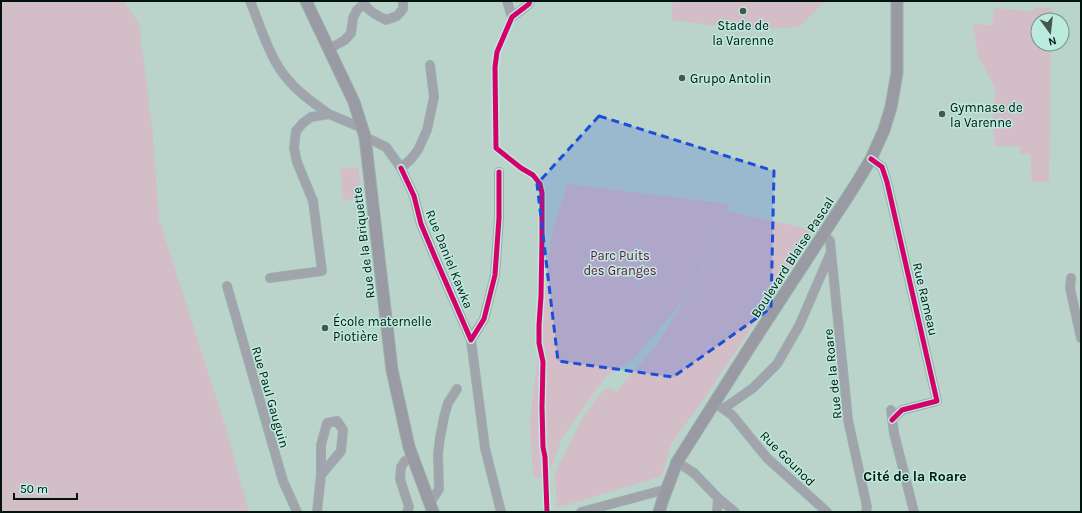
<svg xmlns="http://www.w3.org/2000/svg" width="1082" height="513" font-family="Karla,sans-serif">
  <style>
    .green { fill: #d3bdc6 }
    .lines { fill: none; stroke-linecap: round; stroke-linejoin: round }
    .minor-casing { stroke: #9bafa9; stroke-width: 10 }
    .secondary-casing { stroke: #9bafa9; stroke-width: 13 }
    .minor { stroke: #a1a4ac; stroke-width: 8 }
    .secondary { stroke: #999aa4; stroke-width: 11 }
    .cycleway-casing { stroke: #bcebdd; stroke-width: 8 }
    .cycleway { stroke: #d6006c; stroke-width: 5 }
    .marked { fill: #1d4ed8; fill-opacity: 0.2; stroke: #1d4ed8; stroke-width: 3; stroke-dasharray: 8 5; stroke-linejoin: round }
    .poi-dot { fill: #435750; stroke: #bcebdd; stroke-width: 1.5 }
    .labels { text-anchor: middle; stroke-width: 3; stroke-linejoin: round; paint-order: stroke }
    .poi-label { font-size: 13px; fill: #03130e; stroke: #bcebdd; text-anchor: start }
    .street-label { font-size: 13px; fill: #03130e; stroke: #bcebdd }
    .park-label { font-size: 13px; fill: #6e1042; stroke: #bcebdd }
    .neighbourhood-label { font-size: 14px; font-weight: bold; fill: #03130e; stroke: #bcebdd }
  </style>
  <rect width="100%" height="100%" fill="#bad4cc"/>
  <!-- green -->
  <path class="green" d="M1,1H123L139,23L153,136L159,219L226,428L249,512H1Z
    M673,1H884L824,2L799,27L747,30L671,20Z
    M994,8L1033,11V8H1052L1051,20H1038V44H1051L1049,182H1032L1030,154H1020V146H995L993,116L995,88L978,56L973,24L992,25Z
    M358,167L362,198L343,200L340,169Z
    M567,184L730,204L727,211L813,230L786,276L706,396L671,444L662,476L557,508L555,473L580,422L600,393L610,387L616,392L658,343L701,272L725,218L700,272L681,303L634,359L606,376L562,438L547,478L533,477L530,421L552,233Z"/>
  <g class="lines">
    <defs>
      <path id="minor" d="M250,1C261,27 270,61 290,82C301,95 315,104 329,114
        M363,1C367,11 377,15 386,20L397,16L403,9V1
        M507,1L512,17L529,4L530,1
        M329,49L345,40L351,33L353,18L357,10L364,4
        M365,137L386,147L401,168L411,159L418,150L427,130L434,97L430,65
        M871,159L882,167L887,182L937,401L902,410L892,420
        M401,168L414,196L421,224L437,262L471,340L484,319L495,275L499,218V172
        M824,234L830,241L848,420L867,507L866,512
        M270,278L322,271L313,201L297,162L294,148L296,131L303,123L311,117L329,114L362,128
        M1071,278L1070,288L1081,338
        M227,286L283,481L297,512
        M471,340L485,448L501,512
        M719,406L732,415L767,458L827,512
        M723,409L753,388L777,364L799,326L831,252
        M891,410L894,433L914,512
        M677,462L694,473L718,498L735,512
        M430,503L439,489L438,454L440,438L444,417L448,403L457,389
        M317,512L321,475V445L327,423L337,421L343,430L341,451L321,475
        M407,512L409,507L400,479L401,467L405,461L413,456
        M581,512L667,489
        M717,512L718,498"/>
      <path id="secondary" d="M306,1L354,102L365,137L392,370L409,447L433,512
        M659,512L662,502L677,462L753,342L854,187L871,159L884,130L891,107L897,73V1"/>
    </defs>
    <!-- minor casing -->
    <use href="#minor" class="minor-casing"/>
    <!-- secondary casing -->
    <use href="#secondary" class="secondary-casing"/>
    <!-- minor -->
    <use href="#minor" class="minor"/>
    <!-- secondary -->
    <use href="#secondary" class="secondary"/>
    <defs>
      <path id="cycleway" d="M530,1L529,4L512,17L497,52L495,67L496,148L521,168L533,175L540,184L542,193V240L541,296L539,325V343L543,362L542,407L543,447L545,457L547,512
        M871,159L882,167L887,182L937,401L902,410L892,420
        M401,168L414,196L421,224L437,262L471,340L484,319L495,275L499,218V172"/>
    </defs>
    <!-- cycleway casing -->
    <use href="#cycleway" class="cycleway-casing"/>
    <!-- cycleway -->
    <use href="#cycleway" class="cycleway"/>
  </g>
  <!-- marked area -->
  <path class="marked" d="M599,116L774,171L771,308L673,377L558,361L537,184Z"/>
  <!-- markers -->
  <g class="poi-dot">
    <circle cx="743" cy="11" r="4"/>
    <circle cx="682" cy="78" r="4"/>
    <circle cx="942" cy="114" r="4"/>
    <circle cx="325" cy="328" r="4"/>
  </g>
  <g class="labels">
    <!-- poi labels -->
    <g class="poi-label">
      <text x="743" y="30" text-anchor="middle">Stade de<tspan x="743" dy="15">la Varenne</tspan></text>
      <text x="690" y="83">Grupo Antolin</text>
      <text x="950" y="112">Gymnase de<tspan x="950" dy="15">la Varenne</tspan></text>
      <text x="333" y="326">École maternelle<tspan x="333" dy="15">Piotière</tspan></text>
    </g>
    <!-- street labels -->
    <g class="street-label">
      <text transform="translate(363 243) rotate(-97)" y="5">Rue de la Briquette</text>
      <text transform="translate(792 257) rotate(-57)" y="5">Boulevard Blaise Pascal</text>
      <text transform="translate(450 259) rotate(68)" y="5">Rue Daniel Kawka</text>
      <text transform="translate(926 299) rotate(77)" y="5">Rue Rameau</text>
      <text transform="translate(832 374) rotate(-96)" y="5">Rue de la Roare</text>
      <text transform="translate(271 397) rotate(74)" y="5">Rue Paul Gauguin</text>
      <text transform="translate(788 458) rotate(45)" y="5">Rue Gounod</text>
    </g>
    <!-- park labels -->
    <g class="park-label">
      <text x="620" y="260">Parc Puits<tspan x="620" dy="15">des Granges</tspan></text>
    </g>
    <!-- neighbourhood labels -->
    <g class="neighbourhood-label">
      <text x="915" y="481">Cité de la Roare</text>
    </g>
  </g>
  <!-- border -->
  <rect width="1082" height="513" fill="none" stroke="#03130e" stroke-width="4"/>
  <!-- north arrow -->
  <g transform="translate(1050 32) rotate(165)"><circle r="19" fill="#bcebdd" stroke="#72958a"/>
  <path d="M0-3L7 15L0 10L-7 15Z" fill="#435750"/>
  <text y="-6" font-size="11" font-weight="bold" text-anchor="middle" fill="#03130e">N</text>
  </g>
  <!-- scale -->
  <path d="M14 493v6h63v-6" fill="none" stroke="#03130e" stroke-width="2"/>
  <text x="20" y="493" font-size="12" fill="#03130e" stroke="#bcebdd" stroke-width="3" paint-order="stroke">50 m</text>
</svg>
